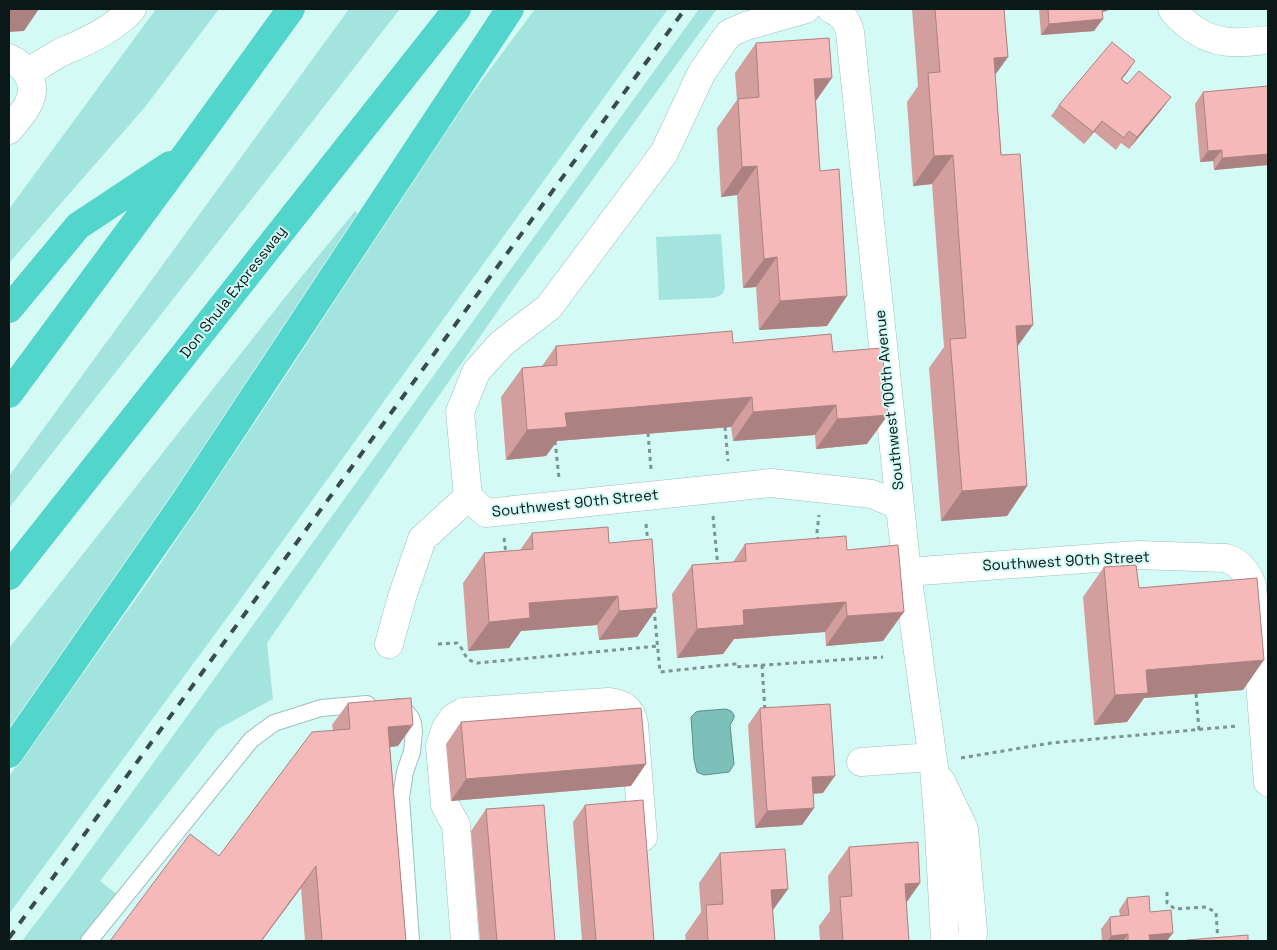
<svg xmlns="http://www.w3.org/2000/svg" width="1277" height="950" font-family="'Space Grotesk',sans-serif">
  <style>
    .green { fill: #a4e4de }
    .water { fill: #7dc0ba; stroke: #5a8e89 }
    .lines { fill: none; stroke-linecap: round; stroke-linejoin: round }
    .service-casing { stroke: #9bc0bc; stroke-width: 18 }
    .minor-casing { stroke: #9bc0bc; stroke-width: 29 }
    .motorway-casing { stroke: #fff; stroke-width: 29 }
    .path { stroke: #799492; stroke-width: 3; stroke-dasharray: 4 4; stroke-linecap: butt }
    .service { stroke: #fff; stroke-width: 16 }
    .minor { stroke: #fff; stroke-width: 28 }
    .motorway { stroke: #52d5cb; stroke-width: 28 }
    .rail { stroke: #394c4b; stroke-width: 4; stroke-dasharray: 9 9; stroke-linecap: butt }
    .wall { fill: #d29f9e }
    .shaded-wall { fill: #ab8281 }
    .building { fill: #f4b9b8; stroke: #ab8281 }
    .labels { text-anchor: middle; stroke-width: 4; stroke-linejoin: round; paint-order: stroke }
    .street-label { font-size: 15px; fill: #0a1817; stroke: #d4faf6 }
  </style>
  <rect width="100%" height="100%" fill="#d4faf6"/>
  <!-- green -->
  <path class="green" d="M156,9H219L145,107L9,263V209Z
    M349,9H400L287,154L9,508V476Z
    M535,9H668L232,611L9,914V776L148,582L281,383L430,154L471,95Z
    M699,9H717L518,282L267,643L273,699L218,729L100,881L118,895L80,941H22L70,878Z
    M355,211L359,214L196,466L9,734V648L294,286Z
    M721,234L725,288C723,295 720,296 713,298L659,300L656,237Z"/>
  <!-- water -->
  <path class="water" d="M726,709L731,711L734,715V718L730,725L734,764L729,772L704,775L697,772L694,760L691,717L696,712L700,711Z"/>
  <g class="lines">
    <defs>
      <path id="service" d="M398,707L407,713L411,718L413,723L414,731L412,752L405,772L401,797L411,941
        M89,941L251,740L274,723L321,708L367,704"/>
      <path id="minor" d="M806,9L746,26L730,33L725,39L702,72L664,153L549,307L501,344L476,372L460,412L468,497L486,513L771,483L872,494L900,506
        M831,9C842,14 847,20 850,32L907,572L934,768L939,831L945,941
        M1172,9C1177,16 1184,22 1192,28C1217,46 1239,43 1268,40
        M9,58C25,65 37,83 30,100C26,111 16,121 9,130
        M27,73C37,67 47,60 58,54C84,42 112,31 132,9
        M907,572L1138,555L1226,558C1239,562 1247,572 1252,585L1268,782
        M389,644L402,597L422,539L468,497
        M861,762L932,757
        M941,781L964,829L973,931L972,941
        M465,941L456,825L445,805L440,746L446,728L453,718L463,712L608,702C624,704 631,708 634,724L643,837"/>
      <path id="motorway" d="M9,309L78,226L170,165
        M9,394L186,154L291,9
        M9,576L457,9
        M9,754L185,501L510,9"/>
    </defs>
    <!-- service casing -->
    <use href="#service" class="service-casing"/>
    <!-- minor casing -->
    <use href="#minor" class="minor-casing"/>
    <!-- motorway casing -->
    <use href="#motorway" class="motorway-casing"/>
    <!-- path -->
    <path class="path" d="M725,427L728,461
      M648,433L651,469
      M555,441L559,478
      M713,516L718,567
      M646,524L648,543
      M504,538L506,554
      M818,541L817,532L819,515
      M654,609L660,672L735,664V667L883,657
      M438,644L457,643C466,651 462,659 477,663L658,646
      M762,665L765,711
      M1196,694L1199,730
      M961,758L1051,743L1237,726
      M1167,892V903L1175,909L1207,907L1216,913L1218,941"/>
    <!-- service -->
    <use href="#service" class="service"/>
    <!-- minor -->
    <use href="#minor" class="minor"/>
    <!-- motorway -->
    <use href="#motorway" class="motorway"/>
    <!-- rail -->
    <path class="rail" d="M9,938L685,9"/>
  </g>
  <!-- wall -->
  <path class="wall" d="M912,9H1004L1008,57L995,75L1017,348L1027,486L1007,516L941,521L929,368L944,347L932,184L913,186L907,102L918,86Z
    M1039,9H1108L1107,11L1102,12L1094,31L1041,35Z
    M756,43L816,101L827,326L759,330L756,287L743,288L737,195L721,197L717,128L737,100L735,73Z
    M1135,61L1122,79L1162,109L1129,149L1121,143L1116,150L1094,132L1084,144L1051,116L1059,105Z
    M1203,92L1268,165L1214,170L1213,161L1200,162L1195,104Z
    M1268,238V252L1267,239Z
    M733,343L833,352L867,444L816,449L815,435L733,441L731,427L557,441L546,456L506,460L501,397L522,368L542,366L556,346Z
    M532,533L609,543L657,608L637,637L599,640L597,625L521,631L509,648L468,651L463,583L484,553L520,550Z
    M745,544L847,550L883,641L826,646L825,632L734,639L723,654L677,658L672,594L692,565L733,562Z
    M1104,567L1139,588L1243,690L1144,698L1127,722L1094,725L1083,597Z
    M348,703L398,746L390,747L406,941H305L301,888L262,941H110L219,856L333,730L332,725Z
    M760,708L823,793L813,794L814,808L802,825L755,828L748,725Z
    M461,722L631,786L451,801L446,744Z
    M585,805L654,941H582L573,822Z
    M486,809L555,941H480L471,831Z
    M849,847L920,883L906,902L909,941H820L819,926L830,911L828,876Z
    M720,853L788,889L773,910L775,941H686L685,935L701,912L699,883Z
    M1127,898L1150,912L1167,941H1102L1101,929L1110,917L1120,916L1119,910Z"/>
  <!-- shaded-wall -->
  <path class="shaded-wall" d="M9,9H39L24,31L9,32Z
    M1096,9H1108L1107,11L1093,13Z
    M1103,19L1094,31L1041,35L1049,24Z
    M1008,57L987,86L994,58Z
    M1135,61L1127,73L1113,90L1121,79Z
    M832,78L811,108L814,79Z
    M1171,97L1162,109L1129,149L1137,137Z
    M1102,121L1094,132L1084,144L1093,132Z
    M1222,150L1213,161L1200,162L1208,151Z
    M1268,154V165L1214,170L1222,158Z
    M953,155L932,184L913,186L934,156Z
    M757,166L737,195L721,197L742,167Z
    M777,257L756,287L743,288L764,259Z
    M847,296L827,326L759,330L780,301Z
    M1033,325L1012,354L1016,326Z
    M752,397L731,427L557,441L546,456L506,460L527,430L555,428L565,413Z
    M836,405L815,435L733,441L753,412Z
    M888,415L867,444L816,449L837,419Z
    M1027,486L1007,516L941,521L962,491Z
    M618,596L597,625L521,631L509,648L468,651L489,622L529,603Z
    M846,602L825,632L734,639L723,654L677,658L697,629L743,610Z
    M657,608L637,637L599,640L619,611Z
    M904,612L883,641L826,646L847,616Z
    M1264,660L1243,690L1144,698L1127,722L1094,725L1115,695L1146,670Z
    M413,725L398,746L373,749L388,727Z
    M646,764L631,786L451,801L466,779Z
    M835,776L823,793L800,794L812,777Z
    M814,808L802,825L755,828L767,811Z
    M316,866L301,888L261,941Z
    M920,883L900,912L905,884Z
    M788,889L767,918L771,890Z
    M1173,933L1167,941H1145L1149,935Z
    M1128,934L1123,941H1108L1111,936Z"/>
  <!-- building -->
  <path class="building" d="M935,9H1004L1008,57L994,58L1001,155L1020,154L1033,325L1016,326L1027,486L962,491L950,339L966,338L953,155L934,156L928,73L940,72Z
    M1048,9H1102L1103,19L1049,24Z
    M829,38L832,78L814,79L820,171L839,169L847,296L780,301L777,257L764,259L757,166L742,167L738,99L759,97L756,43Z
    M1112,42L1135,61L1121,79L1127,84L1139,71L1171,97L1137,137L1129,131L1124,138L1102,121L1093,132L1059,105Z
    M1268,86V154L1222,158V150L1208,151L1203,92Z
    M732,331L733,343L831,334L833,352L882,348L888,415L837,419L836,405L753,412L752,397L565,413L567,427L527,430L522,368L557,365L556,346Z
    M608,527L609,543L652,539L657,608L619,611L618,596L529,603L530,618L489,622L484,553L533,549L532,533Z
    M846,536L847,550L898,545L904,612L847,616L846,602L743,610L744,625L697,629L692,565L746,561L745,544Z
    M1136,565L1139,588L1257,578L1264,660L1146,670L1148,693L1115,695L1104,567Z
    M411,698L413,725L388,727L406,941H322L316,866L261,941H110L190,834L219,856L312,732L350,729L348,703Z
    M830,704L835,776L812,777L814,808L767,811L760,708Z
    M641,708L646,764L466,779L461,722Z
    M643,800L654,941H596L585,805Z
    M544,805L555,941H497L486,809Z
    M918,842L920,883L905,884L909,941H843L840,897L852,896L849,847Z
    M785,849L788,889L771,890L775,941H708L706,905L723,904L720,853Z
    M1149,896L1150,912L1171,910L1173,933L1149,935L1150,941H1128V934L1111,936L1110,917L1129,915L1127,898Z
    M1248,935V941H1187V940Z"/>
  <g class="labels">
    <!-- street labels -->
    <g class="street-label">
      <text transform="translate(233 292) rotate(-52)" y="5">Don Shula Expressway</text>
      <text transform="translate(889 400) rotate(-96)" y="5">Southwest 100th Avenue</text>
      <text transform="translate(575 503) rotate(-6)" y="5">Southwest 90th Street</text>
      <text transform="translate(1066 561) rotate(-3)" y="5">Southwest 90th Street</text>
    </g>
  </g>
  <!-- border -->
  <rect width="1277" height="950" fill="none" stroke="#0a1817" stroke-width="20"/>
</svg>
